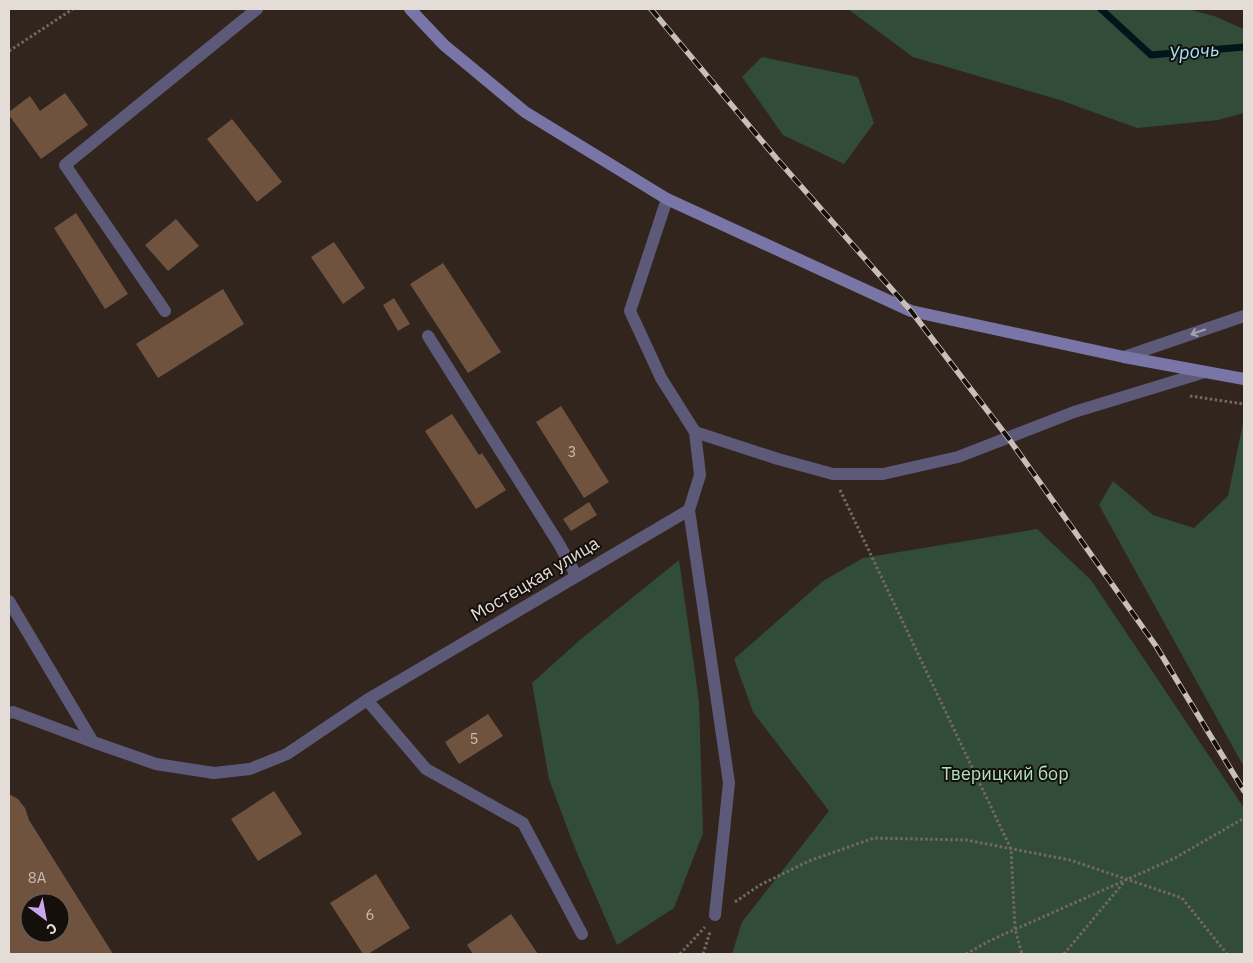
<svg xmlns="http://www.w3.org/2000/svg" width="1253" height="963" font-family="'IBM Plex Sans',sans-serif">
  <style>
    .green { fill: #324c3a }
    .lines { fill: none; stroke-linecap: round; stroke-linejoin: round }
    .stream { stroke: #02151a; stroke-width: 7 }
    .building { fill: #6f533f; fill-rule: evenodd }
    .path { stroke: #736862; stroke-width: 3; stroke-dasharray: 2.5 2.5; stroke-linecap: butt }
    .lane { stroke: #5c5a78; stroke-width: 12 }
    .street { stroke: #5c5a78; stroke-width: 12 }
    .secondary { stroke: #7975a6; stroke-width: 12 }
    .rail-casing { stroke: #c8bfba; stroke-width: 5.5 }
    .rail { stroke: #150f0c; stroke-width: 4; stroke-dasharray: 11; stroke-linecap: butt }
    .oneway { stroke: #a7a2ac }
    .labels { text-anchor: middle; stroke-width: 4; stroke-linejoin: round; paint-order: stroke }
    .number-label { font-size: 15px; fill: #c7bab1 }
    .street-label { font-size: 18px; fill: #e4dcd7; stroke: #150f0c }
    .park-label { font-size: 18px; fill: #ade4bc; stroke: #150f0c }
    .water-label { font-size: 19px; font-style: italic; fill: #9be5f9; stroke: #150f0c }
  </style>
  <rect width="100%" height="100%" fill="#32251e"/>
  <!-- green -->
  <path class="green" d="M848,9H1187L1214,16L1244,29V113L1218,120L1137,128L1060,100L913,57Z
    M762,57L858,77L874,123L844,164L783,135L742,77Z
    M1243,423H1244V767L1099,505L1113,481L1153,515L1194,528L1228,496Z
    M1037,529L1091,580L1244,808V954H732L742,922L829,811L753,712L734,659L823,581L863,558Z
    M679,560L699,701L703,833L674,908L617,945L574,846L549,779L532,683L580,640Z"/>
  <g class="lines">
    <!-- stream -->
    <path class="stream" d="M1101,9L1151,55L1244,47"/>
  </g>
  <!-- building -->
  <path class="building" d="M65,93L88,125L41,159L9,115V112L30,96L40,111Z
    M232,119L282,182L257,202L207,139Z
    M76,213L128,294L105,309L54,228Z
    M176,219L199,246L168,271L145,245Z
    M334,242L365,288L343,304L311,257Z
    M443,263L501,352L468,373L410,284Z
    M223,289L244,324L158,378L136,344Z
    M394,298L410,324L398,331L383,305Z
    M561,406L609,482L584,498L536,422Z
    M452,414L479,455L482,453L506,490L476,509L425,431Z
    M589,502L597,515L571,531L563,519Z
    M488,714L503,736L459,764L445,742Z
    M274,791L302,834L258,861L231,819Z
    M9,794L18,799L25,808L29,820L113,954H9ZM30,903H60V933H30Z
    M376,874L410,928L368,954H363L330,903Z
    M511,914L538,954H473L467,945Z"/>
  <g class="lines">
    <!-- path -->
    <path class="path" d="M9,51L73,9
      M1190,396L1244,404
      M840,490L1011,849L1015,929L1022,954
      M735,902L760,885L809,861L874,838L966,840L1070,860L1182,898L1227,954
      M680,954L705,927
      M703,954L710,932
      M966,954L989,941L1175,858L1244,818
      M1064,954L1124,882"/>
    <!-- lane -->
    <path class="lane" d="M165,311L65,165L257,9
      M428,336L559,544L576,575
      M1124,357L1244,316
      M695,432L778,459L833,474H883L958,457L1074,412L1205,372
      M689,510L729,783L715,915
      M9,713L13,712L93,742"/>
    <!-- street -->
    <path class="street" d="M9,601L93,742L156,764L214,773L250,769L287,754L367,700L689,510L700,475L695,432L661,378L630,311L667,199
      M367,700L426,769L523,823L582,934"/>
    <!-- secondary -->
    <path class="secondary" d="M410,9L444,45L525,112L667,199L911,311L1124,357L1244,379"/>
    <defs>
      <path id="rail" d="M651,9L777,159L911,311L1009,439L1156,646L1244,791"/>
    </defs>
    <!-- rail casing -->
    <use href="#rail" class="rail-casing"/>
    <!-- rail -->
    <use href="#rail" class="rail"/>
  </g>
  <!-- one-way arrows -->
  <defs><path id="oneway-shaft" d="M-6 0H5M1.5-3L5.5 0L1.5 3" fill="none" stroke-width="1.6" stroke-linecap="round" stroke-linejoin="round" transform="scale(1.25)"/></defs>
  <use class="oneway" href="#oneway-shaft" transform="translate(1198 332) rotate(161)"/>
  <g class="labels">
    <!-- number labels -->
    <g class="number-label">
      <text x="572" y="457">3</text>
      <text x="474" y="744">5</text>
      <text x="37" y="883">8А</text>
      <text x="370" y="920">6</text>
    </g>
    <!-- street labels -->
    <g class="street-label">
      <text transform="translate(535 579) rotate(-31)" y="6">Мостецкая улица</text>
    </g>
    <!-- park labels -->
    <g class="park-label">
      <text x="1005" y="780">Тверицкий бор</text>
    </g>
    <!-- water labels -->
    <g class="water-label">
      <text transform="translate(1194 51) rotate(-5)" y="7">Урочь</text>
    </g>
  </g>
  <!-- border -->
  <rect width="1253" height="963" fill="none" stroke="#e4dcd7" stroke-width="20"/>
  <!-- north arrow -->
  <g transform="translate(45 918) rotate(148)"><circle r="24" fill="#150f0c" stroke="#68615d"/>
  <path d="M0-4L9 19L0 12L-9 19Z" fill="#c8a6ef"/>
  <text y="-8" font-size="14" font-weight="bold" text-anchor="middle" fill="#e4dcd7">С</text>
  </g>
</svg>
